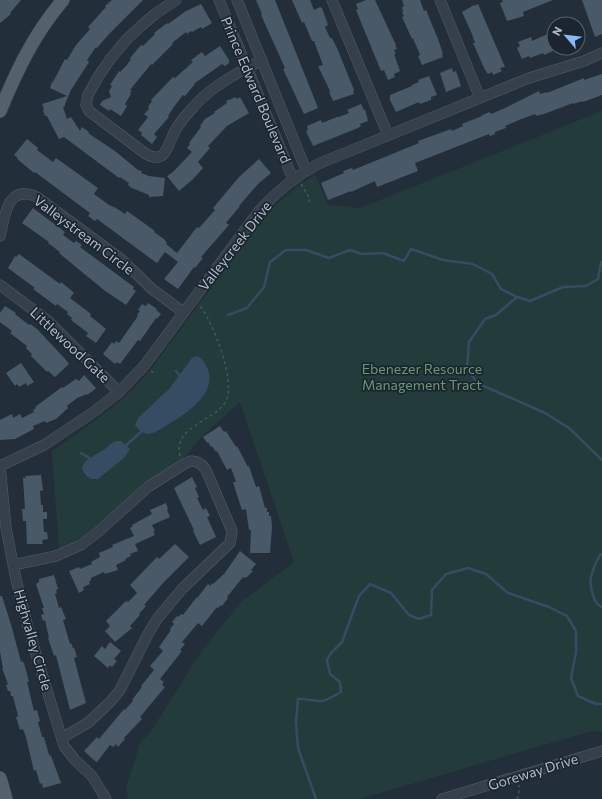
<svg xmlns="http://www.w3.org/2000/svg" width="602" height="799" font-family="Commissioner,sans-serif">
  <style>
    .green { fill: #243b3c }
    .water { fill: #364c62 }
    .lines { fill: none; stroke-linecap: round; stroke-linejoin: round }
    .stream { stroke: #364c62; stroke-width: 2.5 }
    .building { fill: #4a5967 }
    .minor-casing { stroke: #545e69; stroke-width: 11 }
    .major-casing { stroke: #424c57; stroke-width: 14 }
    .path { stroke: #425859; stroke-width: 1.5; stroke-dasharray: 3 3; stroke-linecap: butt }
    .minor { stroke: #36404b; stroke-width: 10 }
    .major { stroke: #54606b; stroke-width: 13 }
    .labels { text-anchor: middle; stroke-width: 3.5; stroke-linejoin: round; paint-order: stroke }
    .street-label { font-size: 14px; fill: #b1bbc7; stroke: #1b2530 }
    .park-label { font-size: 14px; fill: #68986f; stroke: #1b2530 }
  </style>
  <rect width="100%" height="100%" fill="#222f3b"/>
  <!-- green -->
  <path class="green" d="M602,111V732L591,731L360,799H128L126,787L136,757L140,743L150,733L201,652L241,602L294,562L240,402L200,438L186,456L136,491L84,536L59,550L52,451L85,428L118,403L137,385L151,369L260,222C276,204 294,187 315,175L329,207L332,205L360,208Z"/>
  <!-- water -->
  <path class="water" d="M196,356C201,357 202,359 205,364C222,390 187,414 167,425C162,428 154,434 147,434C142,433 138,429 135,425L138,418L170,388L192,358Z
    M117,441H121L130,449L124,458L98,479H91C70,465 92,457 104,450C109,446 111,442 117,441Z"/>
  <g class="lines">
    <!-- stream -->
    <path class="stream" d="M517,297L496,315L485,319L469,342L467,368L477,383L545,413L569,428L602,460
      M228,315L247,308L264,287L270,262L286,250H306L329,258L350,250L362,254L383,253L404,261L411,249L443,260L473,264L492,274L501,289L517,297L530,301L563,287L586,286L598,279L601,263L602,262
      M176,371L181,377
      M124,447L143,430
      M81,453L91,459
      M602,554L600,555C593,568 587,580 593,595C595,601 596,604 602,607
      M316,799L298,748L296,721L298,699C306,698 314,702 322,701C328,700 335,695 341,692L340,682L330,674L327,660L331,653L342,642L359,596L370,584L391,593L409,615L419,619L431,615L432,590L446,574L468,568L486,574L508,593L549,607L567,616L576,631V652L571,678L578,696L596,704H602"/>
  </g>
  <!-- building -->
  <path class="building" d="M0,0H21L10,13L11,14L0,23Z
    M112,0H143L109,34L97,48L96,47L87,60L89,62L71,90L65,104V106L63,107L67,119L71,117L80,131L82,127L89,132L88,133L115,151L138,170L142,171L141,173L149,176L165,178L163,196L149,197V195L132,188L128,185L129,183L120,177L119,178L64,137L59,139L47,116H45L43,110L44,109L42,104L67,96L50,88L52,82H53L65,59L67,60L76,45L90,29L88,27L106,7L105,6Z
    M256,0H275L318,108L304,114L283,69L285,68L261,15L262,14Z
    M292,0H310L314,10L320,7L322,8L328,25L325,27L330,38H332L337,48L354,90L353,91L354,94L333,101L329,92L330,91L318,66L323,65L314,41H312L304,22L302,23Z
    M366,0H375L396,45H395L397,49L394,50L396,54H394L400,71L394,74L395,77L388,80L384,70L381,71L356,10L358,9L356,4Z
    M402,0H420L424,11L426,10L438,39L443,54H442L443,57L422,65L418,56L420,55L413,38L412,39L402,17L404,16L402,12H403L402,7L404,6Z
    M502,0H553L523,12L524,16L507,21L500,3L503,2Z
    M582,0H602V34L595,37Z
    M201,4L212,23L202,29L201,27L192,32L191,31L187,34L186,32L172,43L173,44L152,65L151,64L130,90L132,91L130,93L131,94L125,104L127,106L121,116L110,109L109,111L100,105L102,101L111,97L109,91L112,86L110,85L119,71L120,72L127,65L131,59L130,58L141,45L143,46L155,34L154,33L167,23L168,24L175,19L186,11Z
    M478,4L505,67L500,68L502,71L493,75L492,72L488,74L485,70L473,43H475L472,34L462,12L474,5V6Z
    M552,32L554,37V49L552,50L553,51L544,55L543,53L530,58L529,56L522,59L517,48L520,46L518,42L531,37L532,41Z
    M220,46L229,60V63L225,66L222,64L195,83L194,85L185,96L183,95L173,108L168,116L169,117L154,134L157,137L152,144L141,135L142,133L138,130L148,117L144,114L149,109L148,107L152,101L151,100L173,77L175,78L193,62L191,60L197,56H196L202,52L205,56Z
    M452,68L453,72L456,71L461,86L446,92L440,73Z
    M602,74V95L583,102V101L573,104V103L544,114L536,116L535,114L519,120L505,126L506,128L495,132V134L490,136L489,134L415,163L418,171L377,187L375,181L351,192V191L328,200L321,183L344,173L343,171L352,168L353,170L419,143L418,141L451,129L452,131L463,126L462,124L482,116V115L490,112L491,114L505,108L539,91L540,94L547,92V93L584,78V80Z
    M429,76L437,95L431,97V100L420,104L419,102L396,112L390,100V95L412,86V85L419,82L418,80Z
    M236,97L237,99L240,97L249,113L227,126L208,146L210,148L198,162L203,168L193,179L179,191L167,176L173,172L192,152L187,148L190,144L189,143L201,127L200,126L205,119L215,113L214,112L227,103L226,101Z
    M361,104L364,110L365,109L368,121L360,124L361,126L358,128L313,146L306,131L308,130L307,126L321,120L322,123L337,117H339L349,113L347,110Z
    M27,139L38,148L37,150L53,162L56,158L98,188L94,194L109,205L116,208L125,214L127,211L155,231L154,232L164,239L167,243L166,244L177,253L197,227L199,228L215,210L213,208L239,177L259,159L271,173L258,184L239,206H240L226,223L229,225L201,257L203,258L195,268L194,267L178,289L164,279L178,262L165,252L157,263L154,261L97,219L95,221L88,216L90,213L35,172L34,173L17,159L18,158L14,155Z
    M33,208L65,232L63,235L74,243L76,241L82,245L80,247L134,287L133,289L136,291L126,305L104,290L71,263L59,253L60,252L48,243L49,242L22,223Z
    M19,254L60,284L61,282L72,291L74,293L70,298L91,314L90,316L106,329L96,343L86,336L88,333L71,320L72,318L67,314L68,312L57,304L56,306L33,289L35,288L8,268L15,256L16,257Z
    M148,303L157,309L156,310L161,314L157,319L156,318L140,341L138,340L120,364L117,362L115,364L103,354L112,342L114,344L116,341L119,343L138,316L137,315L140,311L138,310L142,304L146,306Z
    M5,306L16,313L15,314L29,325L30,324L37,329L66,360L69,364L55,377L48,371L47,372L31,356L32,354L26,348L27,346L10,333L12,331L0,322V313Z
    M21,363L34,382L27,386L26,383L19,387L17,384L15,386L6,373Z
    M84,375L96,388L94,390L87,395V394L77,398L67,406L68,408L56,419L46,423L45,421L33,426L34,429L15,439L0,440V420L12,414L13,418L20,414L22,418L34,412L33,410L36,408L35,407L62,387L63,388L76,379L79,381Z
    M220,426L224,432L226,431L236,447L237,446L248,467L249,466L256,487L259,486L265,508H267V512H269V516H271L272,527L270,553H250L251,530H249L246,509L242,510L237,495L233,482H236L231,468L227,470L217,451L216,452L212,446L211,447L208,442L207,443L203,437Z
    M41,475L43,490L40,491L41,505H43V512H47V519H43L44,532H47L48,539L42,540L43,544H27L26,521H23L22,509H25L23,478H26L25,476Z
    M192,477L197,487L195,488L199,497L197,498L203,510L206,508L210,516L207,517L216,537L200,545L193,531L194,530L174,488Z
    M166,503L168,509L167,510L170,517L152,525L155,531H153L155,535L135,544L138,551L130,554L131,556L125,559L126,560L116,565L118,570L105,574L104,572L91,578V580L89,582L90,584L83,587L84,590L79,593L69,571L79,567L80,569L92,564L91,562L100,557L99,553L113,547L112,545L134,536L130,528L133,526L132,525L152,514L150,510Z
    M175,544L189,557L163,583L144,605L146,606L139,614L140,615L130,626L132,628L115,642L105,631L110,626L106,621L126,601L128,602L137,593L130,585L157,557L159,559Z
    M240,551L256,564L251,570L253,571L247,577H246L245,578L243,577L227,597L228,598L222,606L221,605L218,608L217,607L202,626L198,623L182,642L185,644L180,650L182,651L160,679L164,682L162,685L165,687L140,717L142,719L124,738L125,739L118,747L116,744L113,747L110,745L97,762L95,761L84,751L97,737L99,739L124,709L125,710L133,701L132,700L142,687L141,686L154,670L150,666L163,651L159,647L171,630L170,629L174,624L172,622L177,616L178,617L181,614L183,615L196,598H197L208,584L210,586L212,583L213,584L224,574Z
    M54,575L58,589L56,590L57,593L55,594L59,608L61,607L66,619L63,620L70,644L71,643L73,648H74L77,657L74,658L86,703L70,710L56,655L54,656L48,638H49L45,620L43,621L41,615L44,614L42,608H44L36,584L39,582V579Z
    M0,596H2L12,628L21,662L22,661L24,663L29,682H27L34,711L37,710L40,721L38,722L42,737H44L49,755L51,756L61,783L43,788L42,783L40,784L36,770L34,771L26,737L23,729L20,730L16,717L18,716L13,696H11L10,691H8L6,685L8,684L2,668H3L0,652Z
    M110,642L121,651L114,659L117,661L112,667L110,665L108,668L94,656L102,646L105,649Z"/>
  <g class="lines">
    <defs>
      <path id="minor" d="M176,0L155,14L141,26L127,39L111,58L98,77L88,95L86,105L89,111L146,154C150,156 156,159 161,156C167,153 172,136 176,129C180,123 184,117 189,112C208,88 235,74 262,60
        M219,0L293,179
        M237,0L306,170
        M332,0L388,135
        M440,0L480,98
        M0,236C5,215 7,184 37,197L122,260L152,289L183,312
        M0,285L48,321L119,392
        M0,465L6,528L16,579L28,628L64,746L75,760L92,776L106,799
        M0,466L44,445L95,411L119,392L144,366L259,211C276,192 296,176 318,164L529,78L584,61L602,53
        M13,565L56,556L81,545L99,531L148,487L184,464L191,461L197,462L202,465L206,470L232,531L230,543L182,589L157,619L148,634L120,690L111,701L89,722L62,738
        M442,799L602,751"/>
      <path id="major" d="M0,111C17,70 34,34 63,0
        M0,778L6,799"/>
    </defs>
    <!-- minor casing -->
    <use href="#minor" class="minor-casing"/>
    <!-- major casing -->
    <use href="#major" class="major-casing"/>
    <!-- path -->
    <path class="path" d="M301,184L310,199L308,205
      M151,371L156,375
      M180,456C172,426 216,421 226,401C236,381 213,322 200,306
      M517,799L519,792V785"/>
    <!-- minor -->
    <use href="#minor" class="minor"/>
    <!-- major -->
    <use href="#major" class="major"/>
  </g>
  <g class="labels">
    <!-- street labels -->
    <g class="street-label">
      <text transform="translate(256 90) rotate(67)" y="5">Prince Edward Boulevard</text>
      <text transform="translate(84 235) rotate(37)" y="5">Valleystream Circle</text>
      <text transform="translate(235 246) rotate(-52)" y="5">Valleycreek Drive</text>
      <text transform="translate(70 345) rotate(43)" y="5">Littlewood Gate</text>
      <text transform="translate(33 640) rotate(74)" y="5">Highvalley Circle</text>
      <text transform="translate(533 772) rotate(-17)" y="5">Goreway Drive</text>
    </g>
    <!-- park labels -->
    <g class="park-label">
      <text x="422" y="374">Ebenezer Resource<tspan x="422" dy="16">Management Tract</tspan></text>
    </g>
  </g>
  <!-- north arrow -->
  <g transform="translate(566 36) rotate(298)"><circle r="19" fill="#1b2530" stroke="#57616c"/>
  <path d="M0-3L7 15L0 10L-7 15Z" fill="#85bbf8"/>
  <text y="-6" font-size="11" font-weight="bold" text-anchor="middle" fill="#b1bbc7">N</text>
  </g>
</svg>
